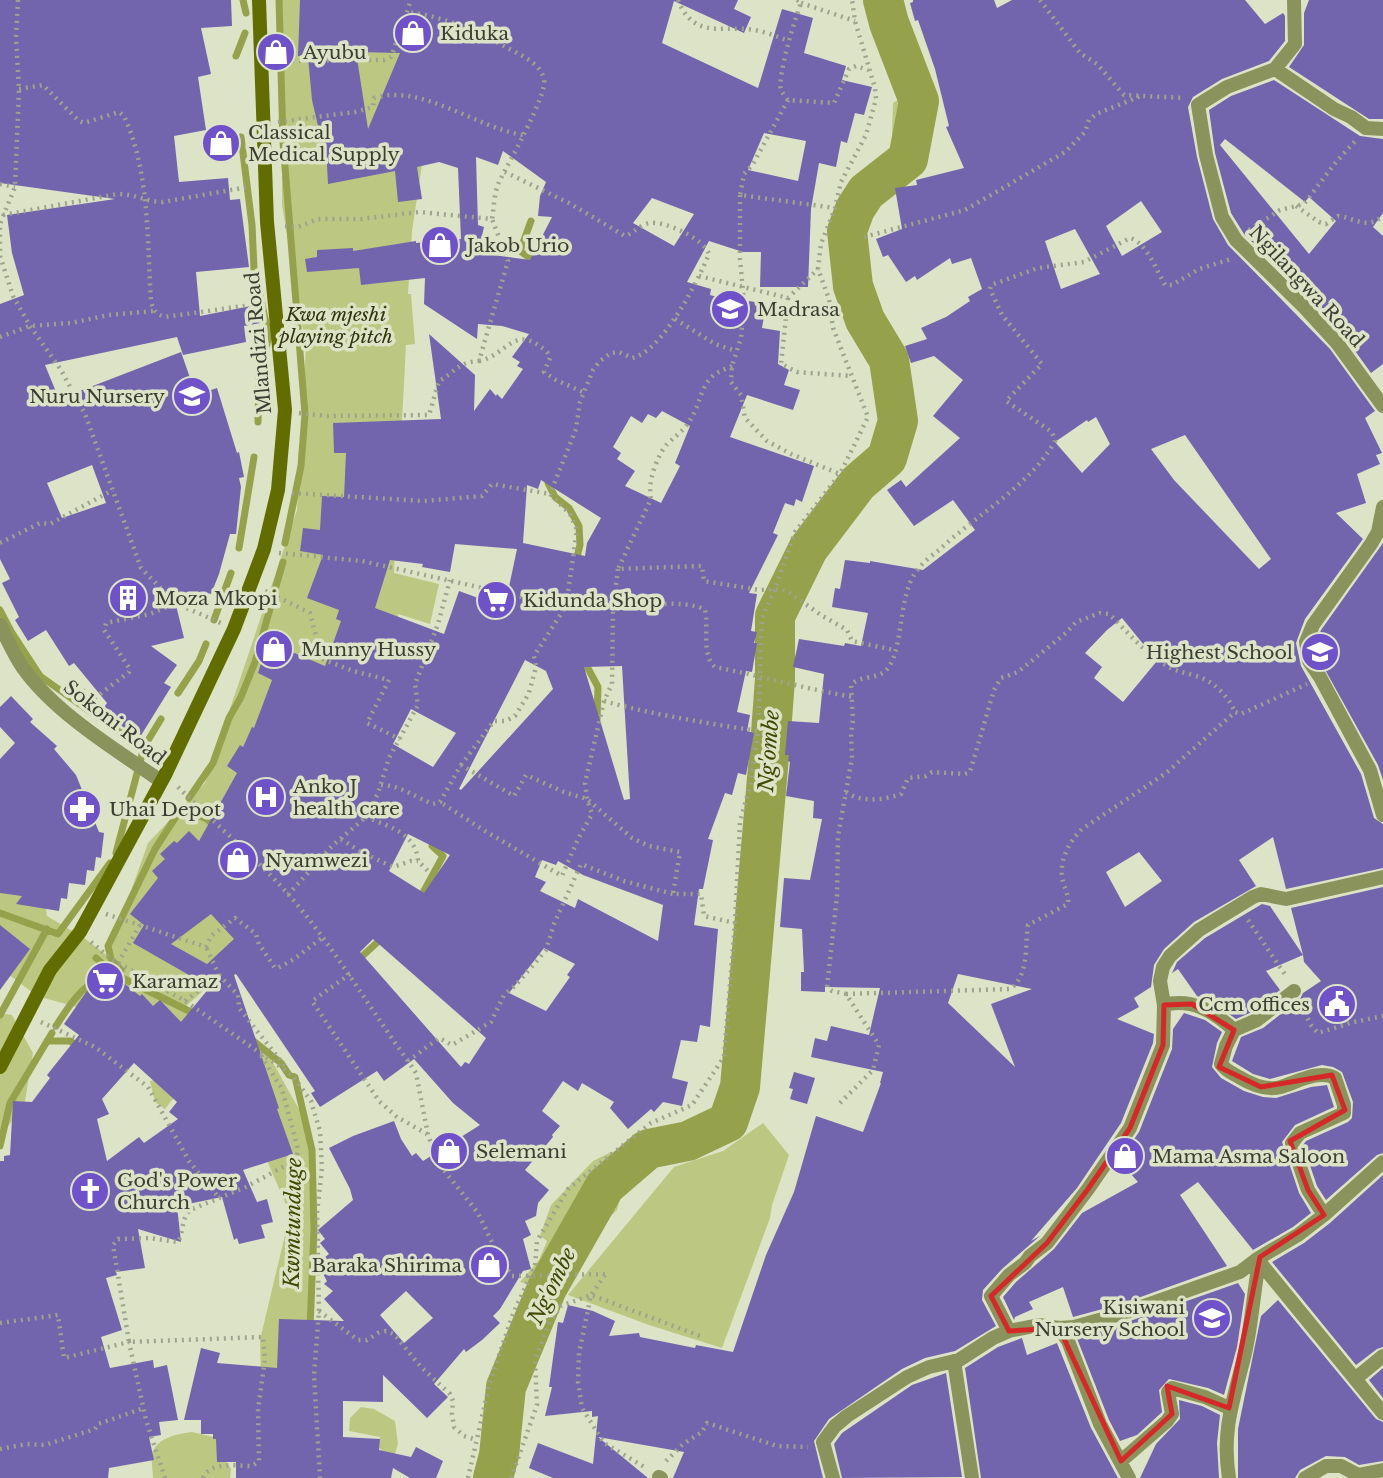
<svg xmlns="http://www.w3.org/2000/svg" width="1383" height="1478" font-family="'Libre Baskerville',serif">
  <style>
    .green { fill: #bcc882 }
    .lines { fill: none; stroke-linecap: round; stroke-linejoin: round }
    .stream { stroke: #95a14b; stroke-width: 7 }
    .river { stroke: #95a14b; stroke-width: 40 }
    .building { fill: #7265ae; fill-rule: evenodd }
    .path { stroke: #9ea38d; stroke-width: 4.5; stroke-dasharray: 2 5; stroke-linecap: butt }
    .street { stroke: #8a935b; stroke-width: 14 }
    .secondary { stroke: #626d00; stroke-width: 14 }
    .marked { fill: none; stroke: #d62828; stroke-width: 5; stroke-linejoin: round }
    .labels { text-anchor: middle; stroke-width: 7; stroke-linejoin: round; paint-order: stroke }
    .poi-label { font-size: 19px; fill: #3c3e33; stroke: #dde3c6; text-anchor: start }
    .street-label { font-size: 19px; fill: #3c3e33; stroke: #dde3c6 }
    .park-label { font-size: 19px; font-style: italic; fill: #303510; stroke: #dde3c6 }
    .water-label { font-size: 21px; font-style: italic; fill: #414803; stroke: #dde3c6 }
  </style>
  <rect width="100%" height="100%" fill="#dde3c6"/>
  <!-- green -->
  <path class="green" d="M282,0H447L412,231L408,294H411L415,344L406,345L394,571V573L439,584L430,624L398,614L402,655L283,920L185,1007L267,1052L311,1131L315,1478H264L260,1340L290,1214L235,1086L202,1062L165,1109L155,1102L150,1081L155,1080L159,1030L37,996L0,968V811L40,870L47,916L84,938L108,956L148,843L205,783L297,510L306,347L282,205Z
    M901,98C912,102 909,109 911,119L899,124L902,133L896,139L892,136L893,103Z
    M0,1013L12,1015L33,1053L24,1107L7,1127L0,1129Z
    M763,1123L789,1155L772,1205L770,1218L722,1348L649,1325L568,1295L674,1167L723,1151Z
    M611,1152L629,1167L617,1210L595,1232L587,1225L574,1257L555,1292L520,1282L539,1260L547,1241L540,1236L551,1205L593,1161Z
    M361,1407L374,1409L395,1421L398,1444L393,1460L379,1448L380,1437L349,1431L350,1418Z
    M192,1432L223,1439L224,1458L231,1469L230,1478H153C153,1471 151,1461 152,1454C157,1437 178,1434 192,1432Z"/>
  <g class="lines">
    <!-- stream -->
    <path class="stream" d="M243,0L246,13
      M279,0L283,142L305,414L301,466L285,543
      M236,56L245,33
      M241,137L252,225L254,269L269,336L259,371L258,422
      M531,221L520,251L536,262
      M551,477L548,483L555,497L569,508L579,526L580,545L576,561
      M239,548L254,457
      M274,593L283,562
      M0,610L12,633L40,676L116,730L144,747
      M214,620L231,573
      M583,659L598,687L597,720
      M178,693L199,661L206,644
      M189,798L213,763L229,718L241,697L255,662L273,598
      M181,808L207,819L216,828
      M116,853L144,747L161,719
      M419,900L443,856L432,846L435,841
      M0,913L58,934L110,863
      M96,958L114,974L195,1014
      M357,961L382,938
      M0,1015L47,929
      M56,1026C67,1009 80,988 99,978C107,975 114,975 121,970L111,959L108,946L155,849L179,812
      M251,1039L281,1063L289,1075L295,1077L312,1150L314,1229L310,1329
      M47,1041H70L79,1047
      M0,1146L10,1103L52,1033"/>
    <!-- river -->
    <path class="river" d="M493,1478L499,1455L506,1387L547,1288L605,1186L648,1149L688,1141L728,1122L740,1087L771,733L775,679V616L808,549L858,483L887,458L898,421L889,360L865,320L853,286L847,231L855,209L866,192L908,159L919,101L889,23L883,0"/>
  </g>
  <!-- building -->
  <path class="building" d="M0,0H231L232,26L201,28L211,74L198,77L206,130L174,136L179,182L228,178L230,200L240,199L249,267L196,272L200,316L256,305L260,323L244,326L246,342L183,355L177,337L45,365L59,399L181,352L196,395L217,388L237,453L239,452L244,477L239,478L241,487L236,534H230L219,574L211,594L207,593L203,604L173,593L184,638L151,646L177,665L164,683L171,687L140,737L134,732L132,734L102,710L107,703L74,663L69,666L46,630L28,641L15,620L19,617L2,583L10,579L0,559V304L24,295L12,253L7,215L115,199L0,183ZM92,465L106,503L62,518L47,483Z
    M300,0H738L734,9L751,17L744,33L674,1L662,43L758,88L782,9L813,18L804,53L846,66L842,80L872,87L864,115L855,113L847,143L841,141L836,167L819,163L811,209L808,287H760L761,252H743L709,241L687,282L711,289L710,295L748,305L749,301L766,304L762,328L780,331L778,364L789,370L784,385L800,390L793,410L747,395L730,437L814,466L802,502L796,499L794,506L785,503L773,533L778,535L749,593L757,594L751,631L757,632L754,643H757L752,672L746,671L737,712L750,715L747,731L754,733L746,775L738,773L732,795L725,793L708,839L713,840L703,889H699L694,925L718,929L710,1027L700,1025L697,1042L681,1040L672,1078L688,1082L682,1106L663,1102L654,1112L651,1109L628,1129L610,1108L614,1102L582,1083L578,1091L563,1081L542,1111L560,1126L552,1135L553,1137L525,1170L549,1190L538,1203L536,1216L525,1221L531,1235L523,1239L531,1269L523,1271L500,1309L493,1316L500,1323L482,1340L466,1352L464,1349L434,1384L448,1397L427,1418L383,1375V1402L343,1401V1437L380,1439L379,1450L411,1457L416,1447L443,1461L436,1478H410L393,1468L391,1478H236V1462H217L216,1439H213V1434H201V1420H184L201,1348L220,1353L217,1363L277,1368L279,1319L344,1321L324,1299L333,1291L324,1284L327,1281L318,1265L326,1261L324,1258L329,1254L320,1243L325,1239L318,1230L353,1200L350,1189L329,1148L353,1136L394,1121L401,1139L412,1156L416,1153L423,1161L480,1125L453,1103L414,1059L384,1081L377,1071L320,1107L311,1093L315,1091L236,974L234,975L279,1108L277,1109L293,1154L243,1170L257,1202L267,1199L273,1222L261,1225L265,1238L239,1244L237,1238L234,1240L222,1197L188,1204L186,1200L185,1204L177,1206L181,1242L138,1229L145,1268L116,1272L117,1275L106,1278L122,1330L101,1337L110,1368L153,1360L154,1368L167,1365L178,1420L159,1422L161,1435L149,1437L154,1460L109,1468L108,1478H0V1161H4V1156L10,1155L13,1101L32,1102L50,1078L47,1075L79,1035L64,1024L89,988L94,992L106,977L116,985L120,980L140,996L142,994L153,1006L160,1000L181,1022L210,987L133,943L144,925L130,914L158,878L152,871L165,859L160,854L174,841L177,843L189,831L199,841L237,773L227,766L240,745L243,747L252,727L254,728L272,680L258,673L269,639L286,645L285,649L325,666L341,621L336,619L339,610L307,598L323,555L300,551L303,528L320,530L322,496L344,497L346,453H334L333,423L441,419L429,334L475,375L474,411L490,389L496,396L497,394L502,399L523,369L517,366L520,362L512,357L529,334L502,326L478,324L477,339L424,304L425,278L361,285L359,268L307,272L305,259L317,257V250L353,248V251L416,241V243L461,239L458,168L439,162L417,167L422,199L398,202L395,171L328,184L327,165L312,100L308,57L298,56ZM356,52L400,53L368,129ZM764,133L806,141L798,181L748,170ZM503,151L546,182L540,196L538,216L552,217L530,260L478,253L484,227L478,225L476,157L498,165ZM652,198L694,214L674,246L633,223ZM662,411L690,426L675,463L680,466L661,503L625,486L635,471L617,459L621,453L613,447L631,416L642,423L648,414L656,418ZM541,480L601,518L587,543L585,556L523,543L527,485L538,489ZM455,544L517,549L506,601L494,597L492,603L459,591L444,634L375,608L390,560L423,564L422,567L450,572ZM525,660L546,671L553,689L461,790L459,789ZM622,666L630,799L624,800L584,667ZM411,709L456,733L433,767L393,744ZM408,834L450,855L424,893L389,871ZM542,860L556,865L558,861L583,875L663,905L658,941L578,899L575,908L540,891L546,882L535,877ZM211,914L234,939L207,964L171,944ZM373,939L486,1038L469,1064L465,1062L461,1067L360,952ZM544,948L575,964L567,975L570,977L546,1011L509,993ZM134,1063L177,1102L169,1112L178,1119L144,1143L139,1137L107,1161L97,1119L109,1114L102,1099ZM406,1291L433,1318L404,1343L380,1315Z
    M913,0H994L997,8L1012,0H1245L1265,24L1283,13L1285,16V41L1269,61L1222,79L1193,97L1188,107L1197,157L1213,219L1228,245L1330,349L1375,411L1365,418L1382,453L1376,455L1380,464L1357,474L1366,503L1336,513L1363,539L1305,619L1296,643L1301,666L1361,774L1374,818L1383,824V868L1286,889L1273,837L1239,860L1256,886L1194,922L1164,949L1154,965L1151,987L1134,998L1139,1007L1117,1019L1154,1034L1153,1043L1121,1123L1077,1188L1031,1241L1040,1236L1002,1269L983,1290L982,1300L996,1326L955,1351L925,1358L902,1369L829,1419L814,1441L823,1478H673L684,1452L598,1437L648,1478H553L529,1468L538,1443L593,1464L598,1416L592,1417V1411L545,1416L552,1387H549L558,1322L563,1323L568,1305L593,1311L615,1321L609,1336L639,1333L640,1337L695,1348L696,1345L733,1352L766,1255L794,1192L816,1116L863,1132L881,1083H880L883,1072L811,1057L815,1038L827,1041L831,1026L869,1035L880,988L825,987V992L801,991V972H804L802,929L780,927L784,878L810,880L822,819L813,818L814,801L786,796L790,762L788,761L789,755H785L788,721L819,723L824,674L793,667L799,639L844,646L845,643L861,646L868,613L832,607L835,588L840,589L845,560L870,563V561L923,570L975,530L953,500L914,526L887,490L901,480L906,487L960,438L933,416L963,380L934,356L911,363L905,346L927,339L921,328L946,317L970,301L968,297L982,289L971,258L952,264L950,258L917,280L915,276L906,282L888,255L883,257L876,239L902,229L895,188L917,185L916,180L964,168L946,127L949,126L935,69L918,20L915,21L910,3L913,2ZM1141,201L1162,232L1122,256L1106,226ZM1075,229L1100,274L1061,289L1045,241ZM1096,417L1110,444L1082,473L1055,442L1087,420L1088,422ZM1185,435L1271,559L1259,569L1174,480L1151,449ZM1122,618L1157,661L1123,702L1094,678L1102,667L1085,653L1107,630ZM1139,852L1162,881L1125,907L1106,872ZM958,974L1032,989L991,1004L1015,1067L948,1003Z
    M1309,0H1383V119H1369L1289,67L1304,45V13Z
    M1274,80L1360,136L1383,139V213L1373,227L1383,236V364L1371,373L1345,337L1312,301L1244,234L1231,213L1215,153L1209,110L1231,96ZM1225,139L1305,202L1309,197L1336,221L1309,254L1220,145Z
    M229,128L234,156L216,158L211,131Z
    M1383,543V780L1378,765L1318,657L1316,643L1321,630Z
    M11,696L33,719L30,722L57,746L54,749L76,775L99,832L104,833L101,858L96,857L94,871L87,870L85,885L69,883L67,899L61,898L59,911L16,904L22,896L0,893V759L15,743L0,727V707Z
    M1383,887V1153L1377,1155L1326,1200L1317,1186L1303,1145L1306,1141L1348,1122L1352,1118L1353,1102L1342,1072L1333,1067L1322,1065L1270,1079L1253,1074L1232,1061L1241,1037L1263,1028L1300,999L1303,993L1321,981L1304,962L1303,955L1266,971L1280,990L1252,1012L1236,1019L1215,1004L1197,996L1178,969L1172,973L1177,962L1205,938L1262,904L1270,906L1303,955L1291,908Z
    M0,925L30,949L0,990Z
    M1184,1013L1205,1020L1222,1032L1217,1043L1212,1067L1221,1078L1244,1091L1263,1097L1276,1098L1311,1087L1327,1085L1334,1107L1295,1125L1282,1142L1299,1193L1311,1213L1293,1227L1253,1250L1198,1182L1180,1195L1227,1266L1121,1304L1073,1317L1063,1287L1029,1302L1033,1309L1015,1317L1014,1320L1003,1297L1016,1282L1054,1249L1082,1213L1138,1182L1119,1161L1139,1132L1172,1049L1173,1029Z
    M794,1072L815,1078L807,1104L790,1099L793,1089L789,1088Z
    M1383,1175V1347L1377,1349L1356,1365L1272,1262L1304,1243L1330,1223Z
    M1238,1283L1245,1294L1237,1347L1224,1395L1208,1388L1169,1379L1159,1390L1162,1412L1160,1414L1137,1435L1120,1441L1109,1420L1076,1336L1127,1322Z
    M1278,1300L1376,1419L1383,1422V1461L1359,1465L1345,1457L1326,1456L1300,1470L1295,1478H1238V1429L1261,1316Z
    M1022,1338L1027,1355L1057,1343L1091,1428L1118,1478H981L965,1368L998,1347Z
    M1383,1368V1398L1369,1380Z
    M946,1373L962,1477L842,1478L834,1444L842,1433L912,1385Z
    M1179,1400L1202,1406L1220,1415L1217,1443L1219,1478H1140L1156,1444L1180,1419Z"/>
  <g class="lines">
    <!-- path -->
    <path class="path" d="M18,0L16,37L19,89L15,187L0,224V256L13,296L30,326L61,370L85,414L141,568L175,603L221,623
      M678,0C693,37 717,27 747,29C761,30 776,36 789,41
      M797,0L801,3C795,19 777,76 781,91C782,92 787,99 788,100L834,103L849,69L856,66L868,70
      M1040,0L1080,53L1097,64L1124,95L1184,98
      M801,3L855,21
      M278,61L384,60L391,57L411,0
      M19,89L43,85L79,121L84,123L119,112L124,116C150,172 147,241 151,302C154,311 156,314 165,317L258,304
      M788,100L753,164L744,174L740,195L835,208
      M278,122L355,112L373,107L374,98C421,83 477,128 523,135
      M0,184L15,187
      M740,195V259L744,302L741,338L732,366L731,382L741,395L745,418L767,441L791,454L840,474
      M1296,206L1319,222L1326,224L1338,216C1355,218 1367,230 1383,216
      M3,215L118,194C135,194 147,202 163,202L248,187
      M285,226L298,227L318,219H362L419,212L492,219C494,207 494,193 499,182C508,164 548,94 544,79C540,62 518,54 504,46C474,30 441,16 408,12
      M1249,230L1280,210L1304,204L1336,162L1357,139
      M864,237L965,210L1065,152L1085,132L1089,120L1096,114L1141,96
      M699,276L788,298L818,269
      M788,298L781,364L797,372L851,376
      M675,319L715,344L736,351
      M0,337L30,326L71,323L109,315L154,311
      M479,361C508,355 514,322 547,352L550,358L544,372L556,380L583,392
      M732,366C723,370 714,373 709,380C701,390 699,404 693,415C686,429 679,433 668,443C657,455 647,483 651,499L618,569L702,566L704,581L760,590L775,589L787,591L821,615L847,630L852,641L894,650
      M299,413L327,416L429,415L439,381C456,372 457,362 479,361L508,261L492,219
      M292,493L424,501L482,496L492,484L550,494
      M0,543L40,523L50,524L113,490
      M279,553L362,561L554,604L613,608L612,684L604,701L585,783L587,799L592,814L578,839L562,876L485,831L440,802
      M618,569L613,608C638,607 684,598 705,610C709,627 701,655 715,667C762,676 806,689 853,697
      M265,591L310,613L322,659L353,671L389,680L367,723L400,739
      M65,691L74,685L95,698L129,672L130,669L104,630L106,623L150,614L174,604
      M604,701C655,715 706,723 758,731
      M461,765L494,721H506L515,716L529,693L536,667L534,656L566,606L577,530L570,514L550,494L576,429L580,402L593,370L600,361L611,353L619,352L632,358C662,352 698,281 709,254C704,239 666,221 650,223C639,225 634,233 625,236L569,203L505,172
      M381,785C400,785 415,797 433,804L440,802L461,765L514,796L526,775L564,792L587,799L632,838L649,846L680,852L673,894H701L704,916L735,923L724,1057L692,1105L651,1123L568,1189L537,1241L535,1266L513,1314L490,1382L468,1478
      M178,787C214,823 255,857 289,895C334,947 368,1006 408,1061
      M846,792C861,803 884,800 901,794L908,778L926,776L932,772L965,774L970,772L994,690L1001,678L1018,672L1067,632L1076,622L1100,613L1109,614C1126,630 1141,649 1161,662C1172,671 1183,672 1196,676C1213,680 1229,697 1235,712
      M366,817C388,826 416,833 418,861L430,873
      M341,839L361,852L393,867L411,861H418
      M288,895L332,846L366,817L378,793L389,758L418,705L415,684L438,624L450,580
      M106,914L206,947L211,936L235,918L256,934L259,944L275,968H278L294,959L322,938
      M1248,920L1286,976
      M735,923L740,822L751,782L758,731L762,618L775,589L795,532L840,474L868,417L833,328L829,299L818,269L821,244L835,208L841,182L866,135L876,99L875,88L855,21L852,0
      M91,942L111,959L185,1001L292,1075L311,1101L320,1131L322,1168L317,1213L319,1311L314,1375L320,1478
      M118,963L140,925
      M350,974L312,1001L379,1101L397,1117L427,1134
      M219,975L238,995L239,1008L287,1069
      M846,994L1010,989C1029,976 1025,945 1028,925L1068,904C1069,894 1063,886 1062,876C1060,858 1070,841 1082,829L1166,773L1235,712L1241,714L1307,684
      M185,1001L219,975L206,947
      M1301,1006L1311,1025L1318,1033L1354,1022L1383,1016
      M41,1022L95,1047L148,1087L189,1161L219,1198
      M840,1103L873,1070L879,1045L846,994L832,991L827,987L837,896L838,836L852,758L851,733L853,720L851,685C861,674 878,681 888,668C904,646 898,596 916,572C922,563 931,556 939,550C977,514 1029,487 1055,441L1052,432L1006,401L1042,364L1002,315L990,289L991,285L1038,268L1084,262L1130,238C1146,242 1157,271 1165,285H1172L1199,269L1231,259
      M605,1274L512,1276L502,1263L478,1213L439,1164L428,1135L416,1073L408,1061L439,1038L452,1045L491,1022L504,995L515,986L546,950L554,924L581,864L624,881L673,894
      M605,1275L591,1295L579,1353L578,1382L582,1408L604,1443L646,1468
      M319,1311L358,1340H367L378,1333L386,1331L394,1334L421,1367L450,1394L453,1401L452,1413L454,1427L464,1436L477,1440
      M0,1323L58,1315L64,1358L129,1342L146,1420L165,1478
      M0,1449L27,1444L45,1445L95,1429L98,1424L144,1408
      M666,1461L683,1444L702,1432L707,1423L777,1446L808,1447
      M203,1478C210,1461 237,1466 252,1466L259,1461L258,1409L265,1359L263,1337L129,1342L113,1245L118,1239L150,1238L178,1242C184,1231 181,1219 190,1210L246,1187L292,1162L297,1156L298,1149L282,1089L260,1054
      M511,1478L537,1405L535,1360L549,1323L561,1306L591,1295L700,1336"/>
    <!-- street -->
    <path class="street" d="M1294,0L1295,44L1275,69L1227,87L1198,105L1206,155L1222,217L1236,240L1305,308L1337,343L1383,406
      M1275,69L1334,109L1351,117L1366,128L1383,129
      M1383,507L1378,532L1371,544L1313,625L1306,642L1309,661L1320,677L1370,770L1383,815
      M0,625C7,639 14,655 23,668C55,713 116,750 161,781
      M1164,1005C1192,998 1213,1011 1234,1030L1257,1020L1294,991
      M1234,1030L1226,1046L1221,1064C1226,1071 1232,1073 1239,1077C1252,1085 1266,1091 1281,1087C1297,1082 1320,1069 1335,1078L1344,1105V1113L1300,1133L1292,1143L1308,1190L1324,1215
      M1257,1259L1383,1413
      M1059,1328L1068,1341L1100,1424L1129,1478
      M1009,1331L991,1296L1009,1275L1025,1263L1030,1256L1047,1243L1088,1189L1130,1128L1163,1045L1164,1005L1160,981L1163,967L1170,956L1199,930L1253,897L1261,894L1286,899L1383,877
      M954,1361L972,1478
      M1355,1379L1383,1356
      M1121,1461L1167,1421L1172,1414L1168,1392L1172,1388L1205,1397L1229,1408
      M659,1477L661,1478
      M833,1478L823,1442L835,1426L847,1416L907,1377L929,1367L959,1360L993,1338L1009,1331L1039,1325L1059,1328L1074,1327L1124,1313L1240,1272L1257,1259L1298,1235L1324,1215L1383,1162
      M1229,1478C1221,1427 1235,1397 1246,1349C1252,1320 1254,1290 1259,1262
      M1305,1478L1326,1466H1341L1358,1475L1383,1470"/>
    <!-- secondary -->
    <path class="secondary" d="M0,1067L50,970L80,932L165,775L234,629L264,549L278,490L285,410L267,222L259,0"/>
  </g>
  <!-- marked area -->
  <path class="marked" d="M1192,1004L1234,1030L1219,1067L1261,1087L1332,1075L1345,1110L1290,1141L1308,1190L1324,1215L1260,1257L1229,1408L1167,1386L1172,1414L1121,1461L1059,1328L1009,1331L991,1296L1047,1243L1088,1189L1130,1128L1163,1045L1164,1005Z"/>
  <!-- icons -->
  <defs>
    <symbol id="shop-disc" viewBox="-11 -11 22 22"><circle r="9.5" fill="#6f51ca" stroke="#dde3c6"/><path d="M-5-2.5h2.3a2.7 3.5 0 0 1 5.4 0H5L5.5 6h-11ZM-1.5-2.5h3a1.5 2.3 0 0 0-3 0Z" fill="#fff"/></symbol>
    <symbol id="university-disc" viewBox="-11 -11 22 22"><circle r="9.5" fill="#6f51ca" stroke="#dde3c6"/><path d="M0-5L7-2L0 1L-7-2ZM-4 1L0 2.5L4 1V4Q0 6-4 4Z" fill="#fff"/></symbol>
    <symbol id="school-disc" viewBox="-11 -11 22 22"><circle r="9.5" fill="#6f51ca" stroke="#dde3c6"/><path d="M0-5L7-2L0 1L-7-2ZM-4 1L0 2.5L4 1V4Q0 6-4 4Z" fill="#fff"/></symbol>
    <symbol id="building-disc" viewBox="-11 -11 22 22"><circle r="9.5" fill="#6f51ca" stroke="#dde3c6"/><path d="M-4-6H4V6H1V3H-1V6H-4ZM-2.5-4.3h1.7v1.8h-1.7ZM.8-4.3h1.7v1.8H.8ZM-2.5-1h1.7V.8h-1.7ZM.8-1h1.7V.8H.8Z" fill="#fff"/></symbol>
    <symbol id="supermarket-disc" viewBox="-11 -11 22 22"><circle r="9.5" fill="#6f51ca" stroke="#dde3c6"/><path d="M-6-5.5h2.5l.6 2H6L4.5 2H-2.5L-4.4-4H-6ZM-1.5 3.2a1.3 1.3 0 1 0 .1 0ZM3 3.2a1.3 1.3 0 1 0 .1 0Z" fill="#fff"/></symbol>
    <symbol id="hospital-disc" viewBox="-11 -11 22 22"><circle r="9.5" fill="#6f51ca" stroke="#dde3c6"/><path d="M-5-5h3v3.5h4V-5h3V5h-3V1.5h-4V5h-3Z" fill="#fff"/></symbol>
    <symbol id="pharmacy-disc" viewBox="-11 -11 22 22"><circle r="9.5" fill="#6f51ca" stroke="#dde3c6"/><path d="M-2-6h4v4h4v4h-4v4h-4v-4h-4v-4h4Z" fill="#fff"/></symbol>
    <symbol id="civic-disc" viewBox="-11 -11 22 22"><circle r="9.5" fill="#6f51ca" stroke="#dde3c6"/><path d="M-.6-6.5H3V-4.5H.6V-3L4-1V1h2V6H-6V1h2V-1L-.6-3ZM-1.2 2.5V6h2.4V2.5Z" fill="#fff"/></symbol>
    <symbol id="church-disc" viewBox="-11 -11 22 22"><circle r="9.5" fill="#6f51ca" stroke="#dde3c6"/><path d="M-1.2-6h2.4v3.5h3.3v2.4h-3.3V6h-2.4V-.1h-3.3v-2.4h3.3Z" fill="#fff"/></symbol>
  </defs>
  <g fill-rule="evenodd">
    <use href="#shop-disc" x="391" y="11" width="44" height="44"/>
    <use href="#shop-disc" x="254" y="30" width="44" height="44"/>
    <use href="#shop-disc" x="199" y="121" width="44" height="44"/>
    <use href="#shop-disc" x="418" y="223" width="44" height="44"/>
    <use href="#university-disc" x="708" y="287" width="44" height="44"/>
    <use href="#school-disc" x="170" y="374" width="44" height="44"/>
    <use href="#building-disc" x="106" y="576" width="44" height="44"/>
    <use href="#supermarket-disc" x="474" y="578" width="44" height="44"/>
    <use href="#shop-disc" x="252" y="627" width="44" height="44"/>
    <use href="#school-disc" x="1298" y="630" width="44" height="44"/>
    <use href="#hospital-disc" x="244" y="775" width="44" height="44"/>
    <use href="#pharmacy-disc" x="60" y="787" width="44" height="44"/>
    <use href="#shop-disc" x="216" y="838" width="44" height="44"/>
    <use href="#supermarket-disc" x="83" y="959" width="44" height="44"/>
    <use href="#civic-disc" x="1315" y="982" width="44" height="44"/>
    <use href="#shop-disc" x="427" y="1129" width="44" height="44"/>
    <use href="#shop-disc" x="1103" y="1134" width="44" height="44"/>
    <use href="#church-disc" x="68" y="1169" width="44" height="44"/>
    <use href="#shop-disc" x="467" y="1243" width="44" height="44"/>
    <use href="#school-disc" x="1190" y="1296" width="44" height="44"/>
  </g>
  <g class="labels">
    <!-- poi labels -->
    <g class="poi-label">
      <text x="440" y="40">Kiduka</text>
      <text x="303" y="59">Ayubu</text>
      <text x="248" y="139">Classical<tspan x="248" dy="22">Medical Supply</tspan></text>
      <text x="467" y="252">Jakob Urio</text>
      <text x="757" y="316">Madrasa</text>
      <text x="165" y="403" text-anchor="end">Nuru Nursery</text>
      <text x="155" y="605">Moza Mkopi</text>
      <text x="523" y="607">Kidunda Shop</text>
      <text x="301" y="656">Munny Hussy</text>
      <text x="1293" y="659" text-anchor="end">Highest School</text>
      <text x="293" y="793">Anko J<tspan x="293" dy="22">health care</tspan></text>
      <text x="109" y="816">Uhai Depot</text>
      <text x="265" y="867">Nyamwezi</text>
      <text x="132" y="988">Karamaz</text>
      <text x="1310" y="1011" text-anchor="end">Ccm offices</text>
      <text x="476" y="1158">Selemani</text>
      <text x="1152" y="1163">Mama Asma Saloon</text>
      <text x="117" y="1187">God's Power<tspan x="117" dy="22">Church</tspan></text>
      <text x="462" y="1272" text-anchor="end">Baraka Shirima</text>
      <text x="1185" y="1314" text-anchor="end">Kisiwani<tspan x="1185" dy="22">Nursery School</tspan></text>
    </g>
    <!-- street labels -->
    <g class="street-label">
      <text transform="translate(1307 286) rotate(47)" y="7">Ngilangwa Road</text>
      <text transform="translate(258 343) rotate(-95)" y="7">Mlandizi Road</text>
      <text transform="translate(115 722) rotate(38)" y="7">Sokoni Road</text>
    </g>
    <!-- park labels -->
    <g class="park-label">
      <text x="336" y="321">Kwa mjeshi<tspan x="336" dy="22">playing pitch</tspan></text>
    </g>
    <!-- water labels -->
    <g class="water-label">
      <text transform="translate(769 751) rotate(-86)" y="7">Ng'ombe</text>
      <text transform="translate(293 1223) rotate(-89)" y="7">Kwmtunduge</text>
      <text transform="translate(552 1286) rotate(-64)" y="7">Ng'ombe</text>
    </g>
  </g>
</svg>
